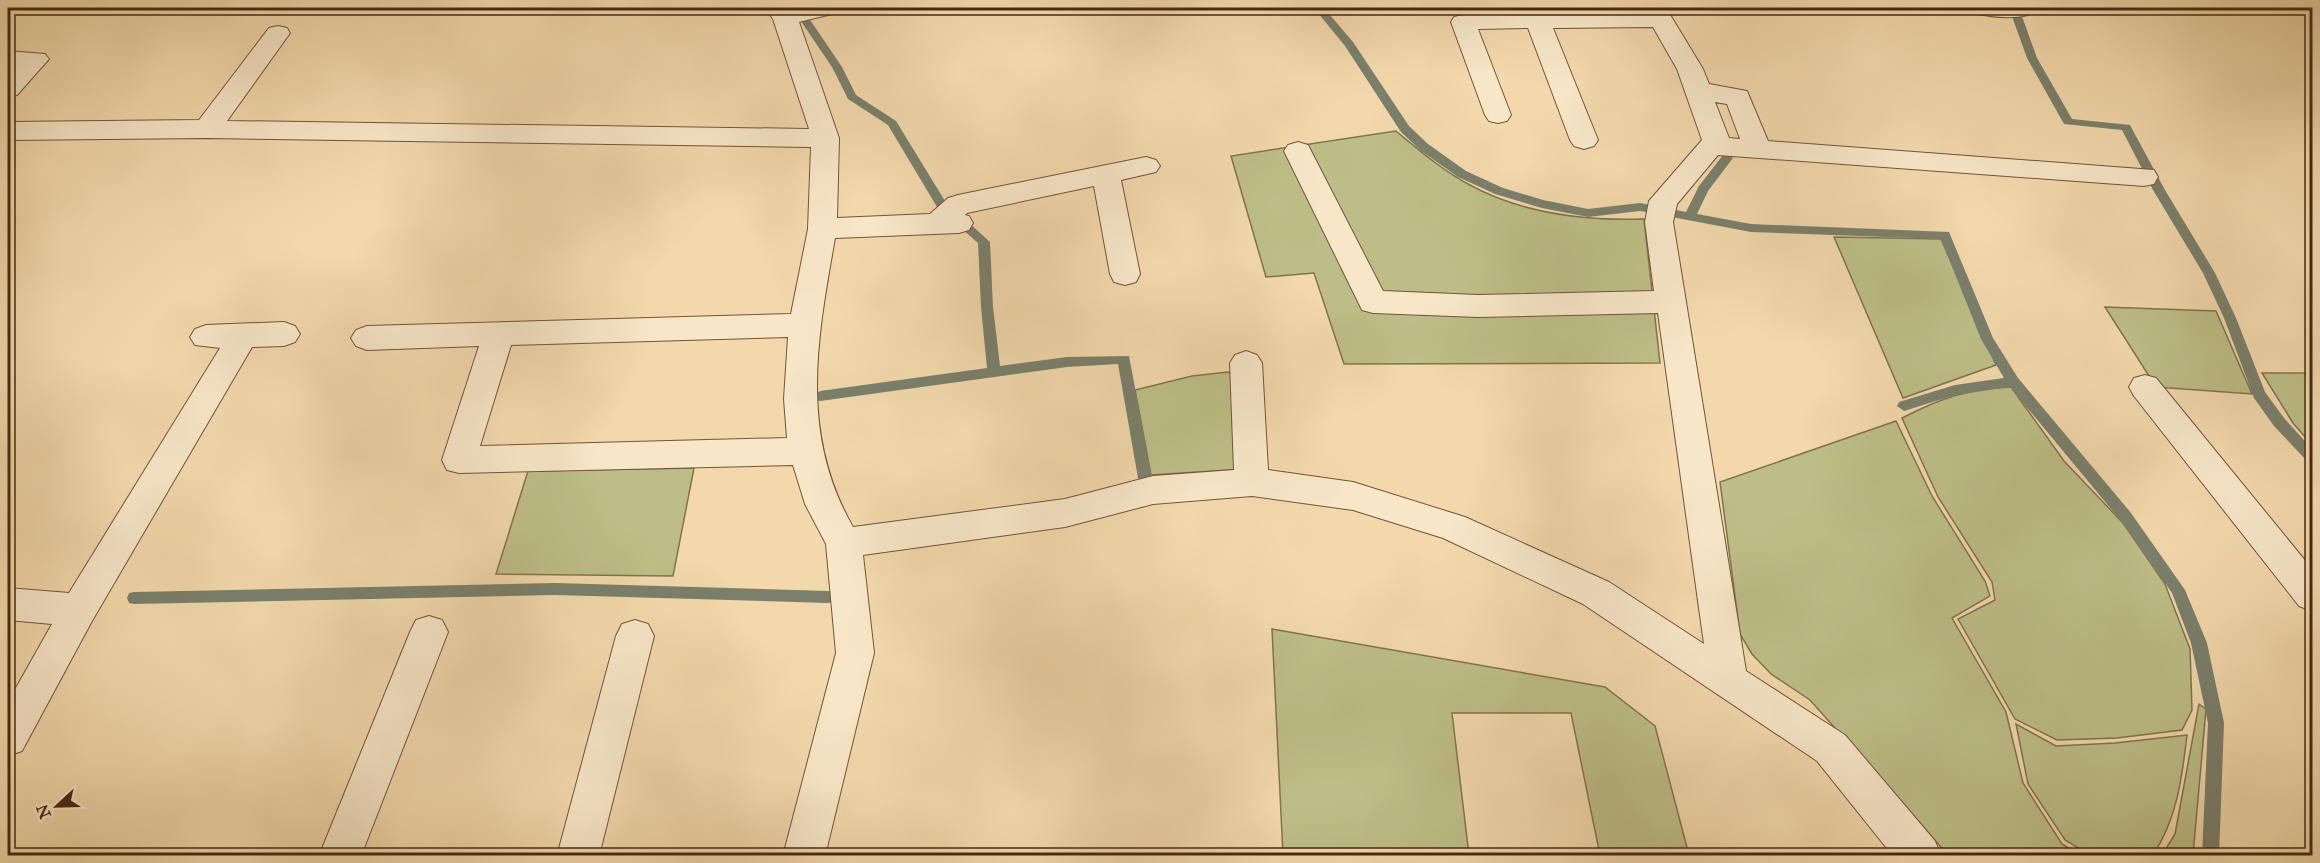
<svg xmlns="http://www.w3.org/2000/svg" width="2320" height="863" font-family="'IM FELL Great Primer',serif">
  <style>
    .green { fill: #bdbe87; stroke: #82744d; stroke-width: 1.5 }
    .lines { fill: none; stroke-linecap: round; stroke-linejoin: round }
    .stream { fill: #7a806c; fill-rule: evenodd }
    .minor-casing { stroke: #715639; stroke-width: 2 }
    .minor { fill: #f7e6c8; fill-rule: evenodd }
  </style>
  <rect width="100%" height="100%" fill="#f2d8ab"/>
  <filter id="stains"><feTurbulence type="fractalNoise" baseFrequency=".00333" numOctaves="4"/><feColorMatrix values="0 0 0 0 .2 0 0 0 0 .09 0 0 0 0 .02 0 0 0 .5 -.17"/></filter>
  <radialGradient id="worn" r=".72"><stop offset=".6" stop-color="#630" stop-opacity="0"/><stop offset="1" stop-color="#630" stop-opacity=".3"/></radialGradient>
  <!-- green -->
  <path class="green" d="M1396,131C1419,150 1443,171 1470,185C1523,214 1584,221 1644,219L1660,363L1344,364L1314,273L1266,277L1231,156Z
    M1834,237L1941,239L1996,365L1903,398Z
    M2105,307L2216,311L2252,394L2156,387Z
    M1228,372L1238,378L1244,469L1151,475L1135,390L1192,376Z
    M2262,373H2312V445L2293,423Z
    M2011,387L2064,461L2123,523L2165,584L2190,649L2192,710L2182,730L2117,738L2057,740L2015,719L1958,619L1995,600L1992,582L1938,497L1902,418C1941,398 1967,389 2011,387Z
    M1896,421L1932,496L1985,581L1990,596L1952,618L2006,712L2023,783L2062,844L2080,855H1948L1810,700L1771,674L1752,654L1740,634L1720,482Z
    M694,468L673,576L496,574L528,471Z
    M1272,629L1605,687L1655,726L1689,855H1600L1571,713H1452L1469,855H1283Z
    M2199,704L2206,709L2193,855H2162L2175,834Z
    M2016,724L2056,746L2115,743L2187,735C2182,778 2177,819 2153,855H2090L2065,840L2028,784Z"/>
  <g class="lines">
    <!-- stream -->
    <path class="stream" d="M792,8H802L842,67L856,95L896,121L945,201L990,242L993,307L1000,366L1067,357L1129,356L1152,478L1150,482H1140L1138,478L1118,364L1067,367L820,401L815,400L813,396L820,391L987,368L981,307L978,243L937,207L888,125L848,99L832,67Z
      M1314,8H1324L1353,42L1409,126L1428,144L1466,171L1503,188L1543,200L1588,209L1640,203L1686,212L1699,186L1723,155L1727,154L1733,158L1708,191L1697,214L1751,224L1949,232L1993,338L2018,378L2131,513L2185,590L2207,643L2224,723L2219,856H2202L2208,723L2191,643L2172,593L2121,521L2010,387L1955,395L1904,411L1897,406L1899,402L1955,385L2004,378L1981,339L1941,239L1751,232L1640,211L1588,217L1542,208L1495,194L1458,177L1420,150L1401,132L1345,46Z
      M2009,8H2019L2037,58L2072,119L2130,125L2165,190L2215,273L2236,318L2265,392L2284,418L2312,449V462L2307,461L2274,426L2254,398L2224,318L2203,273L2153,190L2122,130L2064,124L2027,58Z
      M555,583L828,591L833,592L835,597L833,602L828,603L555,595L134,604L129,603L127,598L129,593L134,592Z"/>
    <defs>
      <path id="minor" d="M765,8H839L836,13L799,22L839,138L837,218L930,214L948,198L958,195L1146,157L1156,160L1160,166L1156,172L1121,180L1140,274L1136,282L1125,285L1114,282L1110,274L1094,186L967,213L965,215L969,216L973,223L969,230L959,233L835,238C817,340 799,433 853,527L1065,499L1153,476L1234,470L1230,363L1235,355L1246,351L1257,355L1262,363L1268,470L1353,482L1465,517L1609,582L1704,644L1658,313L1478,317L1373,313L1362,310L1284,151L1288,145L1298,142L1308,145L1383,291L1478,295L1654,291L1645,222L1649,201L1702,140L1677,69L1653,27L1553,28L1598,140L1594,146L1584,149L1574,146L1570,140L1528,28L1478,29L1511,115L1507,121L1498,123L1489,121L1485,115L1451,22L1454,17L1463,15L1644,12L1642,8H1666L1703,69L1709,84L1747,91L1768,141L2154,170L2158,177L2154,184L2144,186L1718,155L1677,204L1673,222L1746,671L1845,735L1935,841L1941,856H1893L1817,761L1583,604L1443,538L1353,510L1252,496L1153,504L1065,527L863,555L874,653L825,856H783L836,653L826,544L805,504L793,465L459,473L447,470L442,460L479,346L367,350L356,346L351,338L356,330L367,326L791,314L808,229L811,147L207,138L8,140V122L199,120L269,28L278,26L287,28L290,33L227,121L809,129L773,19ZM1715,102L1727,104L1740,139L1729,138ZM788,337L784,399L787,438L480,446L511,345Z
        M1971,8H2030L2031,10L2028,15C2011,19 1991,17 1974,13Z
        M8,51L45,54L49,59L17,95L8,97V74L14,67H8Z
        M284,322L295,326L300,334L295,342L284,346L252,347L92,621L22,751L8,756V702L52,624L8,620V588L69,593L220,348L195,345L190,337L195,329L206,325Z
        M2145,375L2156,378L2312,569V611L2299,606L2134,396L2129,387L2134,378Z
        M429,616L442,620L448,632L361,856H319L410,632L416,620Z
        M635,620L648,624L654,636L599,856H557L616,636L622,624Z"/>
    </defs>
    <!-- minor casing -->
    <use href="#minor" class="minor-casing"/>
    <!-- minor -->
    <use href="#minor" class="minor"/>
  </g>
  <!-- margin -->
  <rect width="2320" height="863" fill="none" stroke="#f2d8ab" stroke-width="30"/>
  <rect x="9" y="9" width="2302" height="845" fill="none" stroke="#462a13" stroke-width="3"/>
  <rect x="15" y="15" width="2290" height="833" fill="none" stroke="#462a13" stroke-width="1.5"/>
  <!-- north arrow -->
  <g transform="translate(57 806) rotate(248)" stroke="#f7e6c8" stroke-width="4.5" paint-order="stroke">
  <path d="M0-4.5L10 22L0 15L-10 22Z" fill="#462a13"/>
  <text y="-9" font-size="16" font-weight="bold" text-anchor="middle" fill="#462a13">N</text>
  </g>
  <rect width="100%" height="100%" filter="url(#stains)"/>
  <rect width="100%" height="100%" fill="url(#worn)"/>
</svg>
